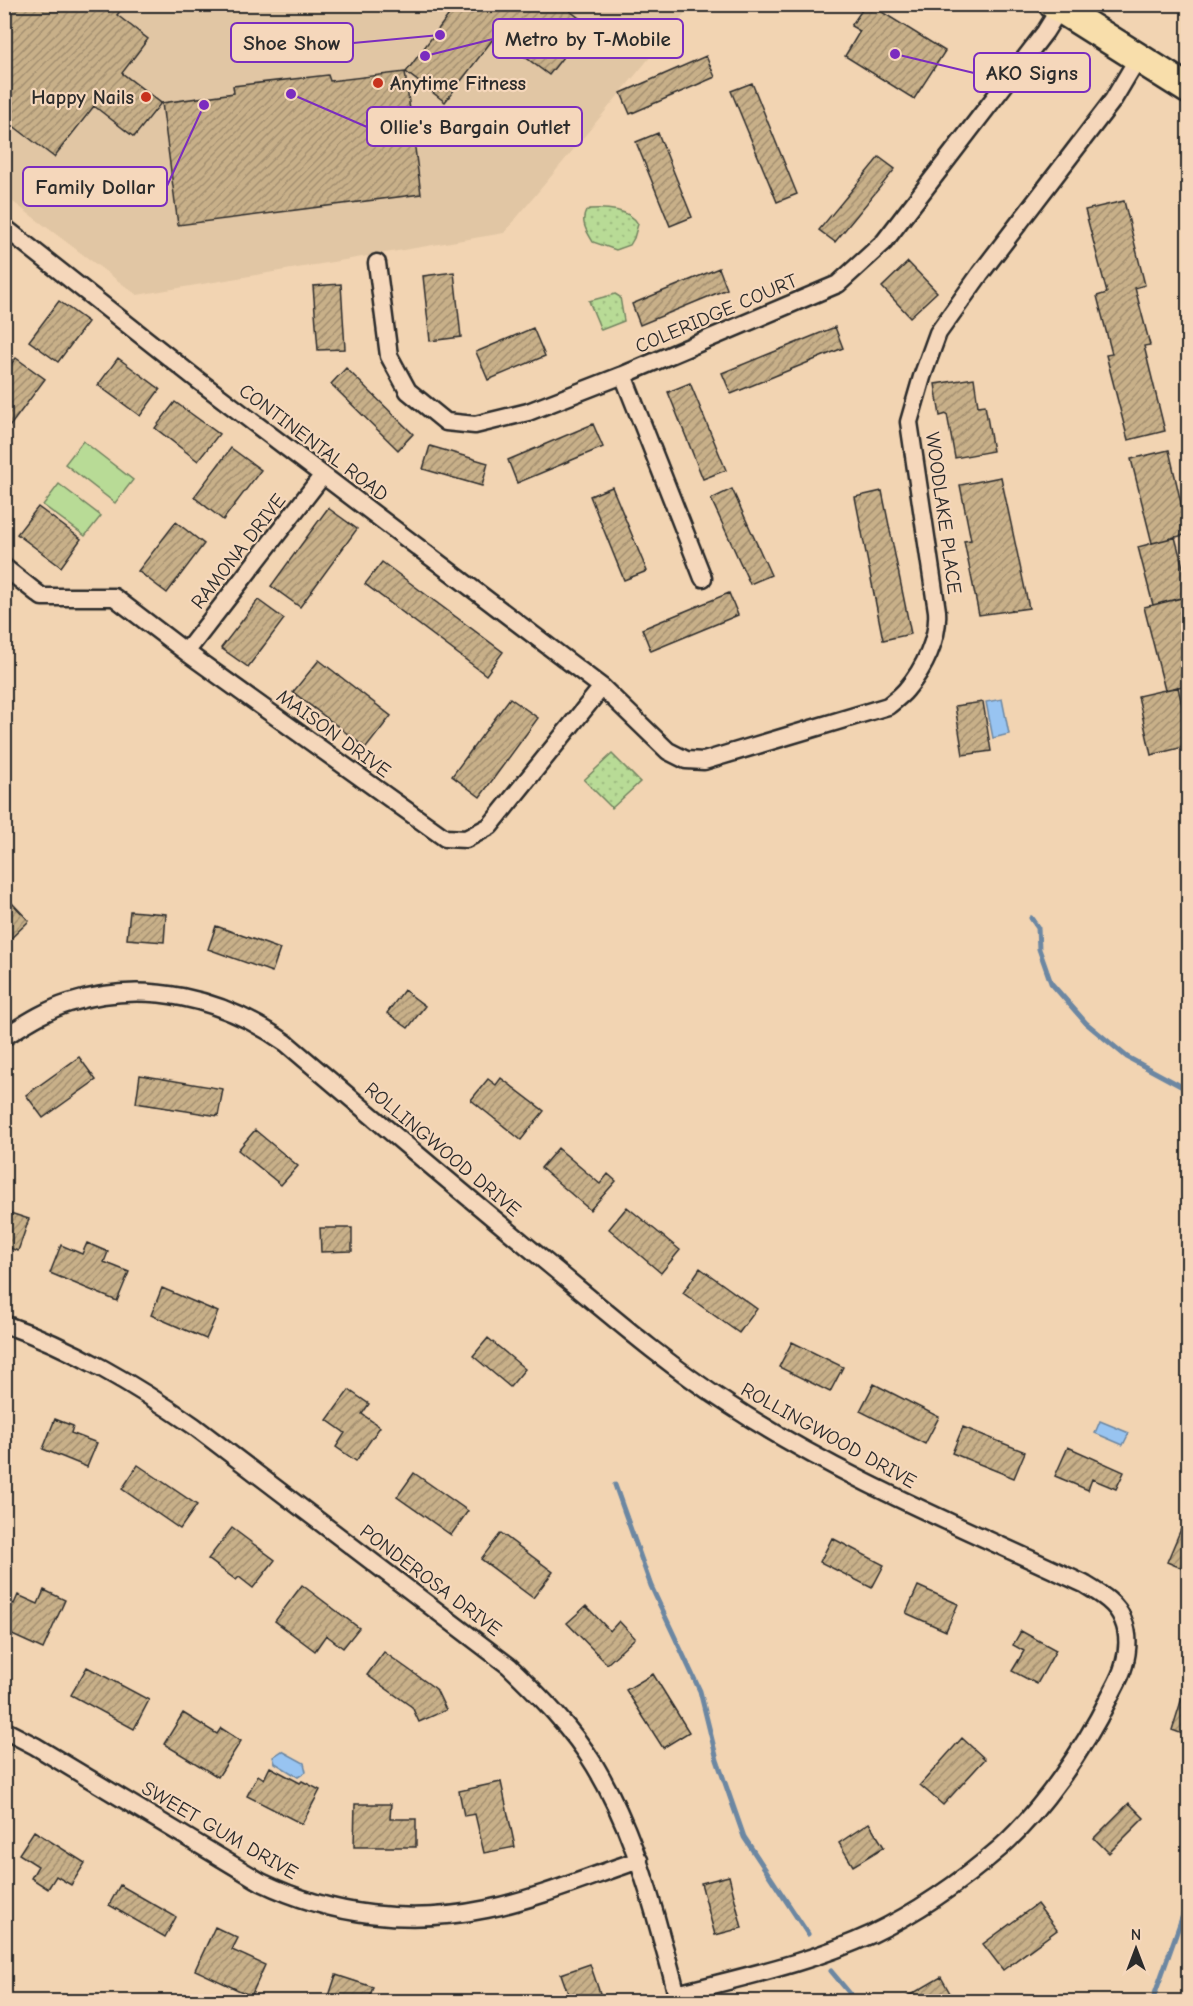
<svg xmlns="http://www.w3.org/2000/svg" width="1193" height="2006" font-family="'Comic Neue',sans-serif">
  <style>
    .built { fill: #e1c6a4 }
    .green { fill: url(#green-dots); stroke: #728360; stroke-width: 1.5 }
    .pitch { fill: #b8db96; stroke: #728360; stroke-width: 1.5 }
    .water { fill: #98c4f1; stroke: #6c87a2; stroke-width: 1.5 }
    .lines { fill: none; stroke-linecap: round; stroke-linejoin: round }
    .stream { stroke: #6c87a2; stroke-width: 5 }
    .building { fill: url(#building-hatch); stroke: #2b2b2b; stroke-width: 1.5 }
    .street-casing { stroke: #2b2b2b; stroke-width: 21 }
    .highway-casing { stroke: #2b2b2b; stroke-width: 33 }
    .street { stroke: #f5d7bb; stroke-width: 16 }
    .highway { stroke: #f8deab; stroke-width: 28 }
    .poi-dot { fill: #c8321e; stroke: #f5d7bb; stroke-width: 2 }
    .labels { text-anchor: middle; stroke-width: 4.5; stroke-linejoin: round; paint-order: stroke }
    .poi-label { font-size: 20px; font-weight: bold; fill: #2b2b2b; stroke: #f5d7bb; text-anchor: start }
    .street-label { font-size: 20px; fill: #2b2b2b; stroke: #f5d7bb }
    .leader { fill: none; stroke: #7b2cbf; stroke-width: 2 }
    .callout-dot { fill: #7b2cbf; stroke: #f5d7bb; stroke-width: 2 }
    .callout { fill: #f5d7bb; stroke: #7b2cbf; stroke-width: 2 }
    .callout-label { font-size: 21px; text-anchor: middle; font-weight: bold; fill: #2b2b2b }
  </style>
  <defs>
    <pattern id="green-dots" width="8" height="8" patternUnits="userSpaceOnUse" patternTransform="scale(1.5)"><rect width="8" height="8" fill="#b8db96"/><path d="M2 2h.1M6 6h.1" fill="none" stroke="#9ebc81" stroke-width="1.8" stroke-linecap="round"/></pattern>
    <pattern id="building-hatch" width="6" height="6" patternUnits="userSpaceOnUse" patternTransform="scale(1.5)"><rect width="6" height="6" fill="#c8b089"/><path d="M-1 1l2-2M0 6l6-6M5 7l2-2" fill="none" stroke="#a38f70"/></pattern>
  </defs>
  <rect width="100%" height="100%" fill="#f2d4b2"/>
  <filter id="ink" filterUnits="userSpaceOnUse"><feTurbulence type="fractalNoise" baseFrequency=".0167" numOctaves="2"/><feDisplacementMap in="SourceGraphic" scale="12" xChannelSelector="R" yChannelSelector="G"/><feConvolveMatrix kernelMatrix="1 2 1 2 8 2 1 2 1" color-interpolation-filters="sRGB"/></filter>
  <g filter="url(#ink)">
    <!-- built -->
    <path class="built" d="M4,5H690L676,26L504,233L137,295L5,196Z"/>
    <!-- green -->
    <path class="green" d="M590,209C605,208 630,209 638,224L634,238L630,245L616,250L593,242C587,232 580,222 586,211Z
      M615,294L620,297L624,321L601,330L589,301Z
      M612,754L640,782L612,808L584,780Z"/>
    <!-- pitch -->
    <path class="pitch" d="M83,441L133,480L115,503L65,464Z
      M59,484L101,516L85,536L43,505Z"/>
    <!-- water -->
    <path class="water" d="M1002,699L1009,734L993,738L986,702Z
      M1100,1421L1129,1433L1123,1445L1095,1433Z
      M282,1751L304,1763L306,1772L298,1777L275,1763L273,1757Z"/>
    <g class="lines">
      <!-- stream -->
      <path class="stream" d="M1031,918L1038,928L1039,949L1051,983L1086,1023L1127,1057L1188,1090
        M615,1485L651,1586L700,1691L717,1760L744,1837L808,1934
        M831,1971L857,2002
        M1152,2002L1188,1901"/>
    </g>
    <!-- building -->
    <path class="building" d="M4,4H126L117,15L148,39L122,73L161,103L134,137L94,106L54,157L4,119Z
      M457,4H561L588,25L549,75L496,35L445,102L406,72Z
      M866,4L873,9L874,7L945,51L914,99L845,56L860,31L851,26Z
      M706,56L715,77L630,114L621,93Z
      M405,72L421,194L178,225L162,103L234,93L233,86L328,75L330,81Z
      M752,83L797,194L777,202L731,91Z
      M658,133L692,217L670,226L636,142Z
      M879,157L895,169L835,242L819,230Z
      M1124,201L1145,285L1135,288L1150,345L1144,346L1165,431L1128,440L1106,355L1112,354L1097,296L1107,293L1085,210Z
      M908,262L937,292L910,317L882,287Z
      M719,268L727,289L640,325L632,304Z
      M454,272L461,337L430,341L423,276Z
      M341,284L345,349L318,350L313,286Z
      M59,301L88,322L58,362L29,341Z
      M835,327L843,348L731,394L722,373Z
      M533,328L545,356L488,380L476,352Z
      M16,358L45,379L7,430L4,428V373Z
      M118,358L160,389L140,416L98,385Z
      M346,368L413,434L398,450L331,384Z
      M974,378L978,406L985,405L993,451L955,458L947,414L940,416L935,384Z
      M690,383L726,470L703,479L668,392Z
      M175,402L219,434L198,461L155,428Z
      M593,424L603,447L517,483L508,460Z
      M430,446L488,463L482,486L423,469Z
      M231,448L261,470L223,520L194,497Z
      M1169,450L1188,534L1152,543L1131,459Z
      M1001,477L1029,608L979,615L964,541L971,540L960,485Z
      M612,487L647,571L624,580L590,496Z
      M732,489L771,575L750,584L711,499Z
      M882,491L911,634L883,640L855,497Z
      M38,507L81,539L61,567L17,534Z
      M328,508L357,529L300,607L271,586Z
      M176,522L204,544L167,593L138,571Z
      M1175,537L1188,586V596L1153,605L1138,547Z
      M382,562L503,652L486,675L365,584Z
      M729,593L738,615L651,651L642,629Z
      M1182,598L1188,625V685L1165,690L1144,607Z
      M258,600L284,619L248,667L221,648Z
      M319,660L391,716L366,748L293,692Z
      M1178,687L1188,732V746L1151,755L1138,696Z
      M510,698L538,718L480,797L452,776Z
      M983,702L991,751L963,755L955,706Z
      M12,903L29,921L6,943L10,947L4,951V910Z
      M130,911L166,914L164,942L127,939Z
      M216,926L280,949L272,972L208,949Z
      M404,990L425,1006L408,1028L387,1013Z
      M79,1057L96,1080L43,1118L26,1095Z
      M140,1075L223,1089L218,1116L136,1103Z
      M501,1078L544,1111L521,1140L471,1100L488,1079L496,1085Z
      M255,1130L298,1166L281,1185L238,1150Z
      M558,1148L600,1184L608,1174L616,1181L590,1210L541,1168Z
      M627,1207L680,1250L661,1273L609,1229Z
      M4,1211L29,1219L18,1251L4,1246Z
      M320,1228H352V1251L321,1252Z
      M87,1243L108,1252L104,1262L129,1272L117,1301L50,1273L61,1245L82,1254Z
      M700,1268L757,1309L739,1333L683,1293Z
      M162,1288L218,1312L206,1339L151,1315Z
      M488,1338L525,1369L510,1387L473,1356Z
      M792,1342L843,1367L830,1392L779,1367Z
      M874,1384L939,1417L925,1444L860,1411Z
      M349,1390L369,1404L362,1414L380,1427L356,1461L336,1447L345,1433L327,1420Z
      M55,1419L73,1426L71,1433L97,1443L87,1467L43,1449Z
      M963,1427L1025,1452L1014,1478L952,1453Z
      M1068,1447L1124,1472L1116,1489L1092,1479L1088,1490L1055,1476Z
      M138,1465L197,1505L180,1529L122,1489Z
      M414,1473L468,1511L451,1535L397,1497Z
      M232,1528L275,1560L253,1588L239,1577L236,1580L208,1559Z
      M1181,1529L1188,1531V1565L1186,1570L1167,1562Z
      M501,1533L553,1572L533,1598L481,1559Z
      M832,1538L884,1565L872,1588L820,1562Z
      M302,1585L359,1628L343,1648L326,1635L315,1651L275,1621Z
      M918,1586L958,1604L946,1631L906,1613Z
      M44,1590L65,1600L43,1649L8,1633L4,1640V1599L14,1604L18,1595L38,1604Z
      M586,1606L610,1631L619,1621L635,1638L607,1664L567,1623Z
      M1021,1631L1056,1650L1037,1684L1012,1671L1024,1651L1013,1645Z
      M384,1652L436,1689L446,1710L419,1722L412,1707L367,1675Z
      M87,1667L149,1700L134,1729L71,1695Z
      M653,1674L689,1732L663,1748L626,1690Z
      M1182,1698L1188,1700V1736L1172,1730Z
      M183,1713L217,1734L221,1728L241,1741L218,1777L164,1744Z
      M962,1738L985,1759L943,1805L920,1785Z
      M270,1767L300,1783L302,1781L320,1790L302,1824L247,1796L258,1775L264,1779Z
      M501,1782L515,1847L484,1853L475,1814L464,1816L459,1791Z
      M1129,1803L1144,1818L1109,1853L1094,1838Z
      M355,1804H391L390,1819H416V1847H354Z
      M869,1823L884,1847L853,1866L839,1843Z
      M34,1831L85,1863L71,1885L56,1876L48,1889L31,1878L38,1866L19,1854Z
      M729,1876L742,1928L715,1935L701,1883Z
      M120,1885L176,1917L165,1937L109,1905Z
      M1037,1904L1057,1930L1003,1970L983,1944Z
      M215,1927L238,1938L232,1950L265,1965L251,1996L195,1970Z
      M590,1964L603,2002H571L561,1974Z
      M336,1975L373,1987L368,2002H327Z
      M941,1977L955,2002H898Z"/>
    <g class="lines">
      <defs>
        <path id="street" d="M4,227L199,381L602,687L668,751L686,760L704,761L888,706C894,701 901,696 906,690C924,669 939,638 937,611L909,422L922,377L938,333L980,274L1113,100L1138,58
          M377,263L389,356L408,391L446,422L475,425L528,412L623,375L838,284L884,242L1045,32L1060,8
          M623,375L703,578
          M4,567L42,597H114L186,652L445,838L466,839L490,826L602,687
          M186,652L323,475
          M4,1037C25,1024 46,1010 69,1003C145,979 223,998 286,1043C374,1118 462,1193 551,1266C609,1314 665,1363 728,1404C839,1477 964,1528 1084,1584C1099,1593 1117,1603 1123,1620C1129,1634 1128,1651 1124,1665C1121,1677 1114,1688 1109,1698C1084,1749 1042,1810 1000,1848C962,1881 918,1912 872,1934C810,1963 742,1977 677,1994
          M4,1324C73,1348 135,1385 194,1426L509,1666C540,1696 572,1728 595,1766C627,1820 646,1879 662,1940C668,1960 674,1981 678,2002
          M4,1730L35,1746L261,1882C332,1916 410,1925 487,1909C539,1898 589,1877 639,1860"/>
        <path id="highway" d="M1053,4L1188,89"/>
      </defs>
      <!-- street casing -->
      <use href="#street" class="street-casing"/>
      <!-- highway casing -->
      <use href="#highway" class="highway-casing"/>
      <!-- street -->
      <use href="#street" class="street"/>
      <!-- highway -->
      <use href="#highway" class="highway"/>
    </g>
  </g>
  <!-- markers -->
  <g class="poi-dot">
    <circle cx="378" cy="83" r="6"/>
    <circle cx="146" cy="97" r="6"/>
  </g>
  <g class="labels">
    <!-- poi labels -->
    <g class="poi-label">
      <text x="390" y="90">Anytime Fitness</text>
      <text x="134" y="104" text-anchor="end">Happy Nails</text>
    </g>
    <!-- street labels -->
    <g class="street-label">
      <text transform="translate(716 313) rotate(-23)" y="7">COLERIDGE COURT</text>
      <text transform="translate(314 442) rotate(37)" y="7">CONTINENTAL ROAD</text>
      <text transform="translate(944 513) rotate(82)" y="7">WOODLAKE PLACE</text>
      <text transform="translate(238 551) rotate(-52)" y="7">RAMONA DRIVE</text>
      <text transform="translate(334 733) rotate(36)" y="7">MAISON DRIVE</text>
      <text transform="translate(443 1149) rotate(40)" y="7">ROLLINGWOOD DRIVE</text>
      <text transform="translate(829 1435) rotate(29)" y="7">ROLLINGWOOD DRIVE</text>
      <text transform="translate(431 1580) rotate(37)" y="7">PONDEROSA DRIVE</text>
      <text transform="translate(220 1830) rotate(30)" y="7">SWEET GUM DRIVE</text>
    </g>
  </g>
  <!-- callouts -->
  <path class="leader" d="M425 56L493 39M440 35L353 43M895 54L974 73M291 94L367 127M204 105L167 186"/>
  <g class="callout-dot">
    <circle cx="425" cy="56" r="6"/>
    <circle cx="440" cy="35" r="6"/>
    <circle cx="895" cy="54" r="6"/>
    <circle cx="291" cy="94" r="6"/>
    <circle cx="204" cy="105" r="6"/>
  </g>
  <g class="callout">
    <rect x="493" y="19" width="190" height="39" rx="6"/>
    <rect x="231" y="23" width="122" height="39" rx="6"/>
    <rect x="974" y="53" width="116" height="39" rx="6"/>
    <rect x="367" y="107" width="215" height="39" rx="6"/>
    <rect x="23" y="167" width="144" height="39" rx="6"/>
  </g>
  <g class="callout-label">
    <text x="588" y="46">Metro by T-Mobile</text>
    <text x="292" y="50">Shoe Show</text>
    <text x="1032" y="80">AKO Signs</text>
    <text x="475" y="134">Ollie's Bargain Outlet</text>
    <text x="95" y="194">Family Dollar</text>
  </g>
  <!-- margin -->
  <rect width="1193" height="2006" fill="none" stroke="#f5d7bb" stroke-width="24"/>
  <rect x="12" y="12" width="1169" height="1982" fill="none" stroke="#2b2b2b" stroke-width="2" filter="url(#ink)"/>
  <!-- north arrow -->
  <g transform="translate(1136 1949)" stroke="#f5d7bb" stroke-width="4.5" paint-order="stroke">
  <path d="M0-4.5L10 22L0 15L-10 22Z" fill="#2b2b2b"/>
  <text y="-9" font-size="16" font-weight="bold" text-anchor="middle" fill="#2b2b2b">N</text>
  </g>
</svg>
